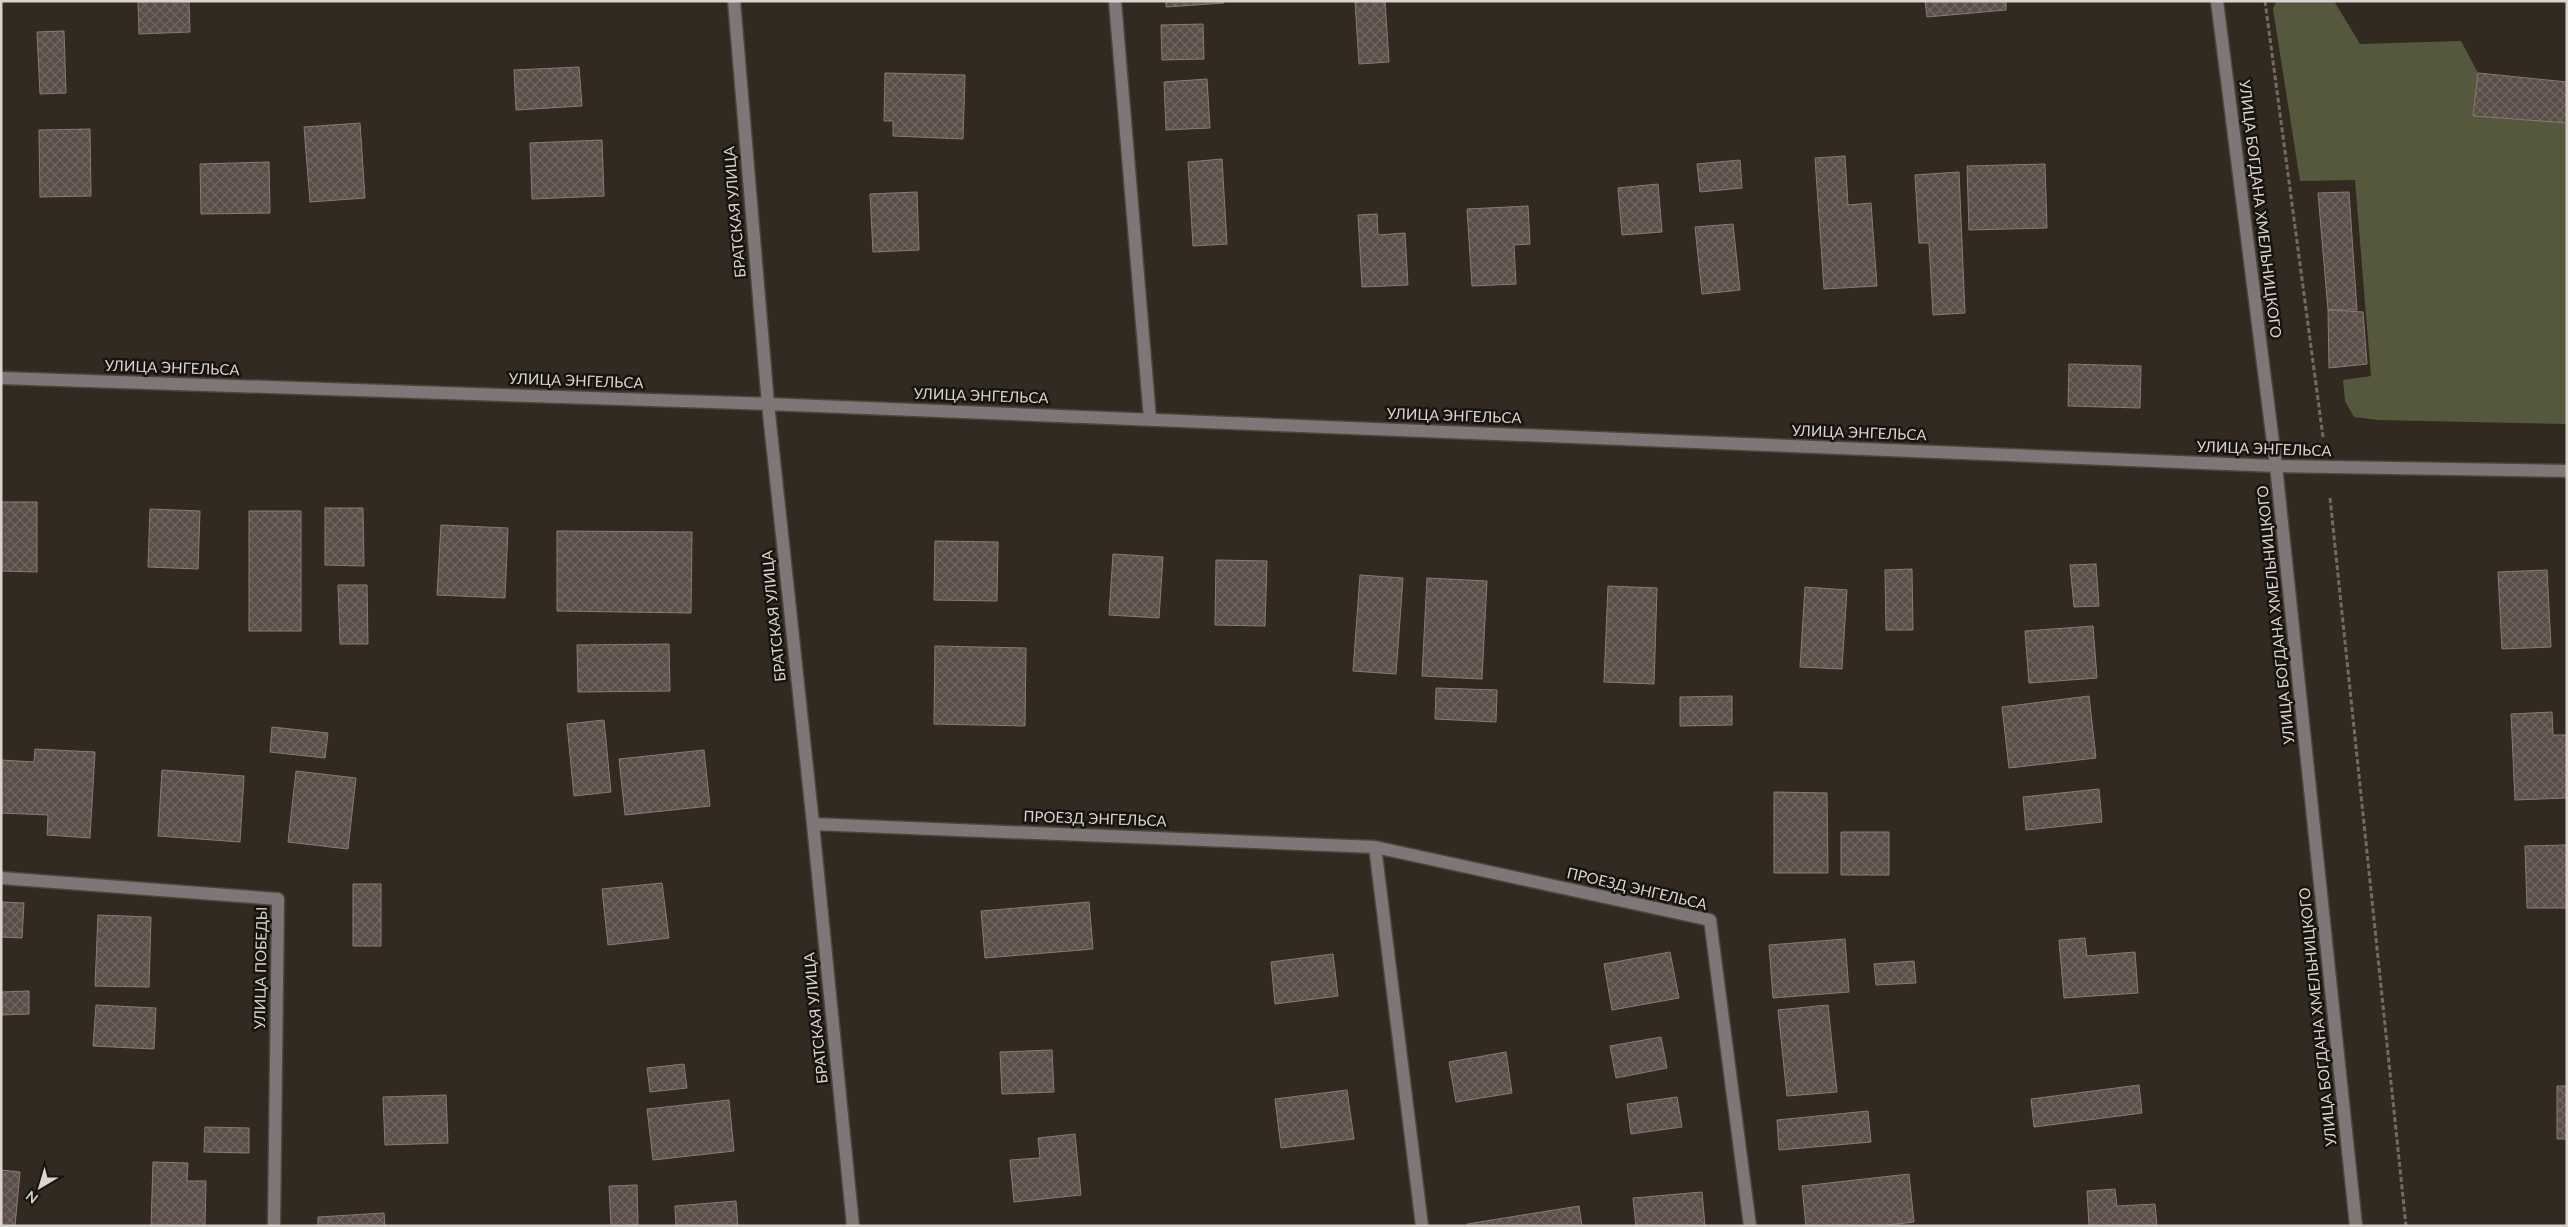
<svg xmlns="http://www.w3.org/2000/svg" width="2568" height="1227" font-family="Lato,sans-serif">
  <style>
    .grass { fill: #55583c }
    .building { fill: url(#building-cross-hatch); stroke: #8a7a74 }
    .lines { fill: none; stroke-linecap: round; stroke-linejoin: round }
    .minor-casing { stroke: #4d453c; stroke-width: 15 }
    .path { stroke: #726b62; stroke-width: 3; stroke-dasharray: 5 2.5; stroke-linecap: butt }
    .minor { stroke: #7e7677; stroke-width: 12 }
    .labels { text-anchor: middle; stroke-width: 5; stroke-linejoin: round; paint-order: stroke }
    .street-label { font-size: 15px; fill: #dad4ce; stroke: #17130f }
  </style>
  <defs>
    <pattern id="building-cross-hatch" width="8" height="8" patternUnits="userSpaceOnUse" patternTransform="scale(1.25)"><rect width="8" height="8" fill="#5b4d47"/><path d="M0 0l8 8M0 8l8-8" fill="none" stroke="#726660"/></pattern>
  </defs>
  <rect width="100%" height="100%" fill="#322a20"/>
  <!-- grass -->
  <path class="grass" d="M2276,1H2334L2360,44L2461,41L2478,73L2473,116L2567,123V424L2378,420L2354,417L2345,401L2343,380L2371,376L2355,180L2300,181L2273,9Z"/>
  <!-- building -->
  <path class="building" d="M138,1H189L190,32L139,34Z
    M1166,1H1224V3L1166,7Z
    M1355,1H1385L1389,62L1359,64Z
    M1925,1H2006V10L1927,17Z
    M1203,24L1204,59L1162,60L1161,25Z
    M64,31L66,93L40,94L37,32Z
    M579,67L582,106L516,110L514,70Z
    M885,73L965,75L963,139L893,136V121H884Z
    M2478,73L2567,82V123L2473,116Z
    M1207,79L1210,128L1166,130L1164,82Z
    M360,123L365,198L310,202L304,127Z
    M90,129L91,196L40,197L39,130Z
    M602,140L604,196L532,199L530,143Z
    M1845,156L1848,205L1871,203L1877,286L1824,289L1815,158Z
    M1222,159L1227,244L1193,246L1188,162Z
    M1740,160L1742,188L1700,192L1697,164Z
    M269,162L270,213L201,214L200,164Z
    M2045,164L2047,228L1969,230L1967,166Z
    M1959,172L1965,313L1933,315L1929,243H1919L1915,175Z
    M1658,184L1662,232L1622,235L1618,188Z
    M917,192L919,250L873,252L870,194Z
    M2349,192L2357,310H2328L2318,193Z
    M1528,206L1530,244L1514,245L1516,284L1472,286L1467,209Z
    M1377,214L1378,235L1405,233L1408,285L1362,287L1358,215Z
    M1733,224L1740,290L1702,294L1695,227Z
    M2328,310L2363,312L2367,364L2329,368Z
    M2069,364L2141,366L2140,408L2068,406Z
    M1,502H37V572L1,571Z
    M325,508H363L364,566L325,565Z
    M150,509L200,511L198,569L148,567Z
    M249,511H301V631H249Z
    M441,525L508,528L505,598L437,595Z
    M557,531L692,532L691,613L557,611Z
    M935,541L998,542L997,601L934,600Z
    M1113,554L1163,557L1159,618L1109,615Z
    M1216,560L1267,561L1265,626L1215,625Z
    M2096,564L2099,606L2074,607L2070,565Z
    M1912,569L1913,630H1886L1885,570Z
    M2547,570L2551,647L2502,649L2498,572Z
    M1360,575L1403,578L1396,674L1353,671Z
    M1427,578L1487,581L1482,679L1422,676Z
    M338,585H367L368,644H340Z
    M1608,586L1657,588L1654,684L1604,682Z
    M1805,587L1847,590L1842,669L1800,667Z
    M2093,626L2097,678L2029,683L2025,631Z
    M669,644L670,691L578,692L577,645Z
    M935,646L1026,648L1025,726L934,724Z
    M1436,688L1497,690L1496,722L1435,719Z
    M1732,696V725L1680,726V697Z
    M2089,696L2096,758L2009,768L2002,707Z
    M2552,712L2553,735H2567V798L2515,800L2511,714Z
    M604,720L611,792L574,796L567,724Z
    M272,727L328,733L325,758L270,752Z
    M35,749L95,752L90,838L47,835L48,815L1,813V760L34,762Z
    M704,750L710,806L625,815L619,759Z
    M162,770L244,776L240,842L158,836Z
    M296,771L356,778L348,849L288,842Z
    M2099,789L2102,822L2026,830L2023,797Z
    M1774,792L1827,793L1828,873H1774Z
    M1841,832H1889V875H1841Z
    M2567,845V908H2527L2525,846Z
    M662,883L669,938L608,945L602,889Z
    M353,884H381V946H353Z
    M2,902L24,903L22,938L1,937Z
    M1089,902L1093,949L985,958L981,911Z
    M98,915L151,917L149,987L95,986Z
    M2085,938L2087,956L2135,952L2138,993L2064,998L2059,940Z
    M1845,939L1849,992L1773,998L1769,945Z
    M1670,952L1679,998L1612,1010L1604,964Z
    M1333,954L1338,996L1275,1004L1271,962Z
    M1914,961L1916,983L1876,985L1874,964Z
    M29,991V1014L1,1015V992Z
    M96,1005L156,1008L154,1049L93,1046Z
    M1828,1005L1837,1092L1787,1096L1778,1010Z
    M1661,1037L1667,1068L1616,1078L1610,1046Z
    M1052,1050L1054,1092L1002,1094L1000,1052Z
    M1506,1052L1512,1093L1456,1102L1449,1062Z
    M684,1064L687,1088L650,1092L647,1068Z
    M2139,1085L2142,1113L2034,1127L2031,1099Z
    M2557,1086H2567V1139H2557Z
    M1347,1090L1354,1139L1281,1148L1275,1099Z
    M446,1095L448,1143L385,1145L383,1097Z
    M1677,1097L1682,1127L1631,1134L1627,1104Z
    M729,1100L734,1151L653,1160L647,1109Z
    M1868,1111L1871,1142L1779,1150L1777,1120Z
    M205,1127L249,1128V1153L204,1152Z
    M1075,1134L1081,1195L1014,1202L1010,1160L1040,1158L1038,1138Z
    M153,1162L188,1163L187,1181H206L205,1226H151Z
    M1,1170L20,1172L15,1226H1Z
    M1909,1174L1914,1222L1881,1226H1806L1802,1186Z
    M637,1185L638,1225L611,1226L609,1186Z
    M2115,1189L2117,1206L2155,1204L2157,1226H2089L2087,1191Z
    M1702,1192L1705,1226H1636L1633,1198Z
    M736,1201L738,1226H676L675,1206Z
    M1579,1206L1582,1226H1468L1467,1224Z
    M384,1213L385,1226H318V1217Z"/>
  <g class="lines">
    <defs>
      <path id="minor" d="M734,1L768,404L813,824L853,1226
        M1115,1L1150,419
        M2217,1L2276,466L2356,1226
        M1,378L768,404L2276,466L2567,471
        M813,824L1375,847L1710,920L1750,1226
        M1375,847L1422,1226
        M1,878L278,899L274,1226"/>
    </defs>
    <!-- minor casing -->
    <use href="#minor" class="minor-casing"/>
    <!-- path -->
    <path class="path" d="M2265,1L2323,437
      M2330,498L2406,1226"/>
    <!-- minor -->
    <use href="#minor" class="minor"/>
  </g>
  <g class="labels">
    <!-- street labels -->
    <g class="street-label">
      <text transform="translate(2260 209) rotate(83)" y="5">УЛИЦА БОГДАНА ХМЕЛЬНИЦКОГО</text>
      <text transform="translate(735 212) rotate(-95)" y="5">БРАТСКАЯ УЛИЦА</text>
      <text transform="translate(172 368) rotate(2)" y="5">УЛИЦА ЭНГЕЛЬСА</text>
      <text transform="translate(576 381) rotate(2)" y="5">УЛИЦА ЭНГЕЛЬСА</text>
      <text transform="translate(981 396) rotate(2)" y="5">УЛИЦА ЭНГЕЛЬСА</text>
      <text transform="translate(1454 416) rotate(2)" y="5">УЛИЦА ЭНГЕЛЬСА</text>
      <text transform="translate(1859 433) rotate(2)" y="5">УЛИЦА ЭНГЕЛЬСА</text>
      <text transform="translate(2264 449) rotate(2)" y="5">УЛИЦА ЭНГЕЛЬСА</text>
      <text transform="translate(2276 615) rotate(-96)" y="5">УЛИЦА БОГДАНА ХМЕЛЬНИЦКОГО</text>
      <text transform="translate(774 616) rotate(-96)" y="5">БРАТСКАЯ УЛИЦА</text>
      <text transform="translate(1095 819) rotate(2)" y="5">ПРОЕЗД ЭНГЕЛЬСА</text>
      <text transform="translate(1637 889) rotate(13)" y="5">ПРОЕЗД ЭНГЕЛЬСА</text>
      <text transform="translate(261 968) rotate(-89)" y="5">УЛИЦА ПОБЕДЫ</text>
      <text transform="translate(2318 1017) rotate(-96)" y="5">УЛИЦА БОГДАНА ХМЕЛЬНИЦКОГО</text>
      <text transform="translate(816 1018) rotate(-96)" y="5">БРАТСКАЯ УЛИЦА</text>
    </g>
  </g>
  <!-- border -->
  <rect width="2568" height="1227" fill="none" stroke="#dad4ce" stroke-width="5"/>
  <!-- north arrow -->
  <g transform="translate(40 1187) rotate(218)" stroke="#17130f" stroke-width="4" paint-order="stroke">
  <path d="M0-4L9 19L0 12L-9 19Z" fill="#dad4ce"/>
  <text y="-8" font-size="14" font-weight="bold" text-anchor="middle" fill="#dad4ce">N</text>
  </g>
</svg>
